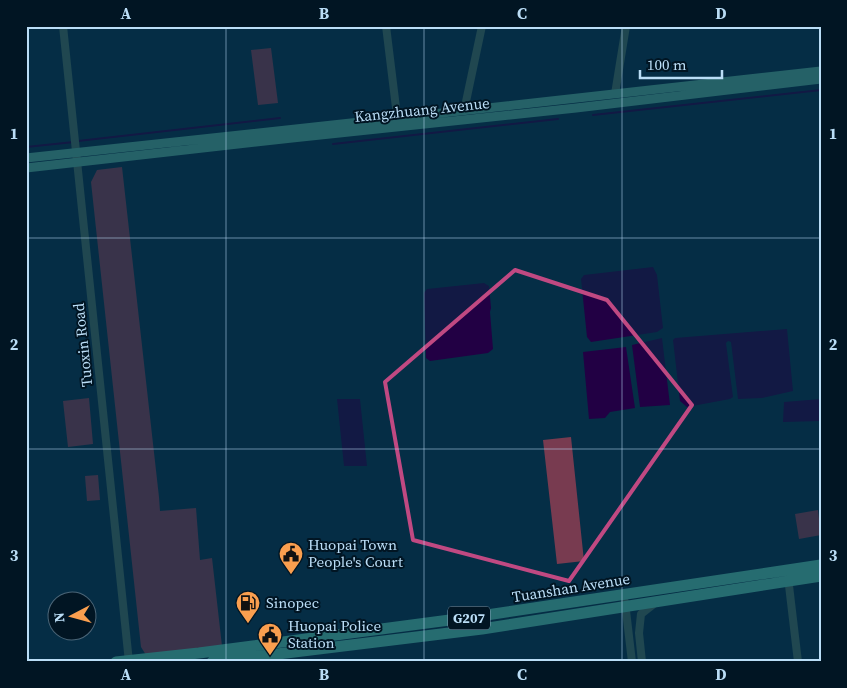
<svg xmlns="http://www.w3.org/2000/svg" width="847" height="688" font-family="'Source Serif 4',serif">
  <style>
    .green { fill: #783b50 }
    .water { fill: #204 }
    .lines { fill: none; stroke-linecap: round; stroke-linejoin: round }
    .stream { stroke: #204; stroke-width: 2 }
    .minor { stroke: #40665e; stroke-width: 8 }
    .major { stroke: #4ca191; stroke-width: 9 }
    .highway { stroke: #4fb8a5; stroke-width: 11 }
    .marked { fill: none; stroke: #c04982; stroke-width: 4; stroke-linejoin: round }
    .grid { fill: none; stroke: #baddf6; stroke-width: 1; stroke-opacity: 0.55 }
    .labels { text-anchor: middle; stroke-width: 4; stroke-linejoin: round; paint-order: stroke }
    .shield { fill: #011523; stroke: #82a1b7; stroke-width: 1 }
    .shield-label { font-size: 14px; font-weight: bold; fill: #baddf6 }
    .street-label { font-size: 15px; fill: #baddf6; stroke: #011523 }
    .poi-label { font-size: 15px; fill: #baddf6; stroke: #011523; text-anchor: start }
    .neatline { fill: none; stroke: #baddf6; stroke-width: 2 }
    .grid-label { font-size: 16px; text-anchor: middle; font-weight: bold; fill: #baddf6 }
  </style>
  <rect width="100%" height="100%" fill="#052e46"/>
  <!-- green -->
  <path class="green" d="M271,48L278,103L258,105L251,50Z
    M122,167L159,497L160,511L196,508L200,560L212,558L222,646L146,655L141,647L91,182L97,170Z
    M89,398L93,444L68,447L63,401Z
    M571,437L584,561L557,564L543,440Z
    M98,475L100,500L87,501L85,476Z
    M818,510L821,535L799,539L795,514Z"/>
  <!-- water -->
  <path class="water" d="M653,267L657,275L663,328L657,332L591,342L587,337L581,279L584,275Z
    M484,283L489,286L491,308L490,312L493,349L488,353L430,361L426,358L424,293L427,289Z
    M787,329L793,391L762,398L738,399L731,342L728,341L726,343L733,397L730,399L687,407L680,401L673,340L675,338Z
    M662,338L670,405L640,407L632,345Z
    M626,347L635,408L610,412L605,418L589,419L583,352Z
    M337,399H360L367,466H344Z
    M821,399V421L783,422L784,402Z"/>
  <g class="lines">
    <!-- stream -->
    <path class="stream" d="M593,115L821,90
      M78,141L280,118
      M333,144L558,119
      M26,147L74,142"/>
    <!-- minor -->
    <path class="minor" d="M63,26L129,662
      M386,26L398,124
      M615,94L626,26
      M464,111L482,26
      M788,577L798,662
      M625,602L632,662
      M642,662L639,633L641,614L655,603"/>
    <!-- major -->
    <path class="major" d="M26,158L397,118L821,71
      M26,168L292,138L576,108L821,79"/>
    <!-- highway -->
    <path class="highway" d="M116,662L199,653L480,616L821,565
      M212,662L482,629L821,576"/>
  </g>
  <!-- marked area -->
  <path d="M0 0H847V688H0ZM515,270L607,300L692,405L569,581L413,540L385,382Z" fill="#052e46" fill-opacity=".55" fill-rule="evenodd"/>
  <path class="marked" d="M515,270L607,300L692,405L569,581L413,540L385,382Z"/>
  <!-- grid -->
  <path class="grid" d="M226,26V662M424,26V662M622,26V662M26,238H821M26,449H821"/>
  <!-- icons -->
  <defs>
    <symbol id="civic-pin" viewBox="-11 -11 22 30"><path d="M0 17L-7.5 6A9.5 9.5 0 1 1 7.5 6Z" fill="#fa9f4f" stroke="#011523"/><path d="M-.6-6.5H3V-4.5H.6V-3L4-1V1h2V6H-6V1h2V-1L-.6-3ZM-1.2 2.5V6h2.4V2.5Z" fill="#111"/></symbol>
    <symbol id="fuel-pin" viewBox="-11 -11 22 30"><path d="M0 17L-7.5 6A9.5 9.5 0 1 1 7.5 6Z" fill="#fa9f4f" stroke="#011523"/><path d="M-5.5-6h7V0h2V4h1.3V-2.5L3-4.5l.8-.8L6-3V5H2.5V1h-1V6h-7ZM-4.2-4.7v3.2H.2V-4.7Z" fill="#111"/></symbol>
  </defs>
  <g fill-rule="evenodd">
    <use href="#civic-pin" x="277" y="540" width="28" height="38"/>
    <use href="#fuel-pin" x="234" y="589" width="28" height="38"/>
    <use href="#civic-pin" x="256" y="621" width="28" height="38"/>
  </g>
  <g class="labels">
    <!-- shield labels -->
    <rect class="shield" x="448" y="606.5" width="42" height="23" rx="4"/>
    <g class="shield-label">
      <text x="469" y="623">G207</text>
    </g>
    <!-- street labels -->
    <g class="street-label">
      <text transform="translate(422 110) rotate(-6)" y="5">Kangzhuang Avenue</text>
      <text transform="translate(83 345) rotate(-96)" y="5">Tuoxin Road</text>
      <text transform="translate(571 588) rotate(-9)" y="5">Tuanshan Avenue</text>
    </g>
    <!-- poi labels -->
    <g class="poi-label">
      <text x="308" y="550">Huopai Town<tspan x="308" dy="17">People's Court</tspan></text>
      <text x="266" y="608">Sinopec</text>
      <text x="288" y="631">Huopai Police<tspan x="288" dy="17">Station</tspan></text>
    </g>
  </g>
  <!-- border -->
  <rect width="847" height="688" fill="none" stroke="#011523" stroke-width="55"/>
  <!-- north arrow -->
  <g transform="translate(72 616) rotate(264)"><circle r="24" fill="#011523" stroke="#4b6577"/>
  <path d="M0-4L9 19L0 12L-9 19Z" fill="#fa9f4f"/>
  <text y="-8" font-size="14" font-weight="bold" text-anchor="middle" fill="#baddf6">N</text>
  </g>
  <!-- scale -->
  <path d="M640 70v8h82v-8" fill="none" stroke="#baddf6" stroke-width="2.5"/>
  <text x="647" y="70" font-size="15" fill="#baddf6" stroke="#011523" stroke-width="4" paint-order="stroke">100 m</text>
  <rect x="28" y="28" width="792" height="632" class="neatline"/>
  <g class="grid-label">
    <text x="126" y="19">A</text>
    <text x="324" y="19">B</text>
    <text x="522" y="19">C</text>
    <text x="721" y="19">D</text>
    <text x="14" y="139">1</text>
    <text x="833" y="139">1</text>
    <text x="14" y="350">2</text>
    <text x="833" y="350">2</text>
    <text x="14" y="561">3</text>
    <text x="833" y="561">3</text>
    <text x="126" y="680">A</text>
    <text x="324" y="680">B</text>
    <text x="522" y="680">C</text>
    <text x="721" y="680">D</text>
  </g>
</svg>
